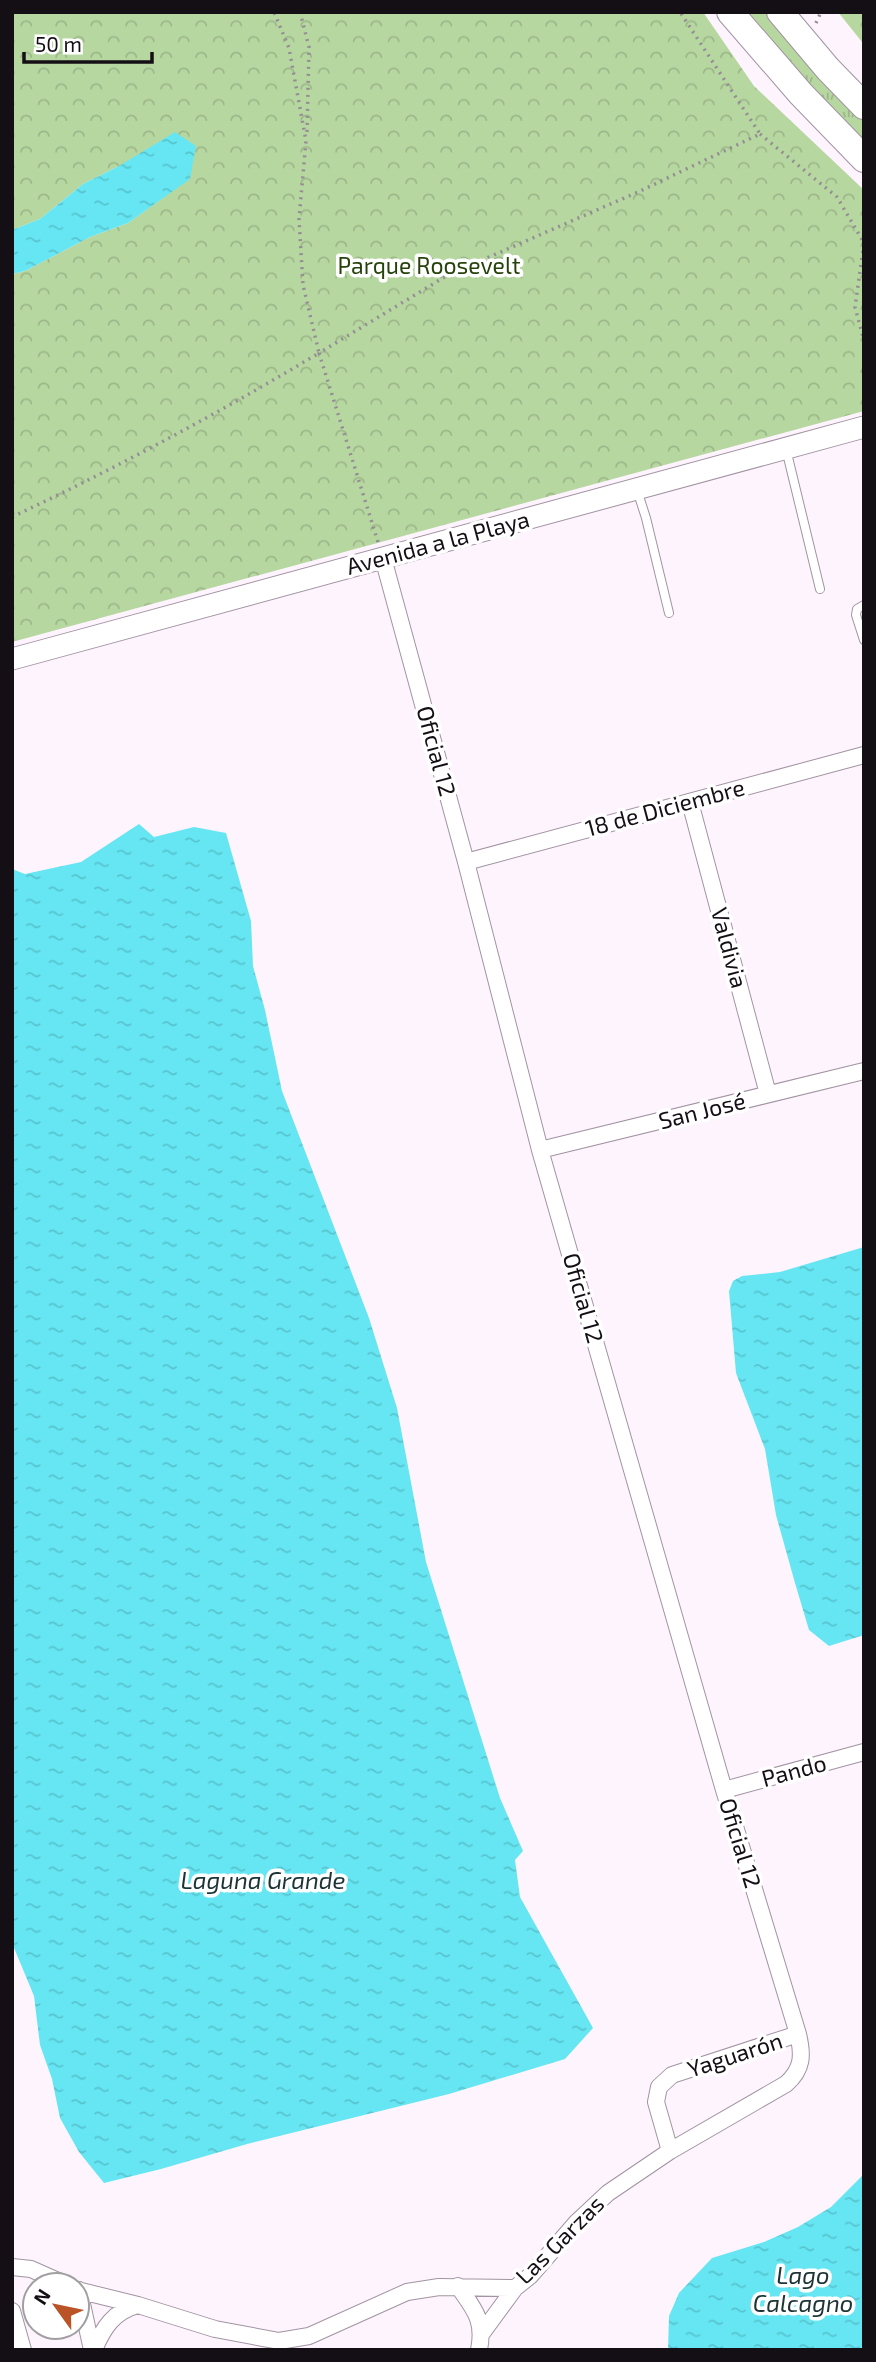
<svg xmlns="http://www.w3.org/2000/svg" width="876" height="2362" font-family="'Exo 2',sans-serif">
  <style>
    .grass { fill: url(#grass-tufts) }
    .forest { fill: url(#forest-crowns) }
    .water { fill: url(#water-ripples) }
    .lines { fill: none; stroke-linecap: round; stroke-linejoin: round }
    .service-casing { stroke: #a294a2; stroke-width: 10 }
    .minor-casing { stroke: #a294a2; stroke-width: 18 }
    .tertiary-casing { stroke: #a294a2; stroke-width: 23 }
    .trunk-casing { stroke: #a294a2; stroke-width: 28 }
    .path { stroke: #948d95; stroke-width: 3.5; stroke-dasharray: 2 5; stroke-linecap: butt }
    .service { stroke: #fff; stroke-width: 8 }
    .minor { stroke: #fff; stroke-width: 16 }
    .tertiary { stroke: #fff; stroke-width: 21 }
    .trunk { stroke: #fff; stroke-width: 26 }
    .labels { text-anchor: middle; stroke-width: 7; stroke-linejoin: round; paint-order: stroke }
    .park-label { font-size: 23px; fill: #27430c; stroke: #fff }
    .street-label { font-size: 23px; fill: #140f14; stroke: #fff }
    .water-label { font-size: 24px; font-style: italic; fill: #1d3436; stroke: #fff }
  </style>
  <defs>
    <pattern id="grass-tufts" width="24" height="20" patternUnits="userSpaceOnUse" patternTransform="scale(1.75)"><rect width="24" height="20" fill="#b7d7a0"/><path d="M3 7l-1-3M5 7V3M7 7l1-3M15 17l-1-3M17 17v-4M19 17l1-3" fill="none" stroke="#9cb789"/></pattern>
    <pattern id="forest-crowns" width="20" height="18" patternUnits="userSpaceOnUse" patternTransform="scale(1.75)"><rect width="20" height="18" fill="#b7d7a0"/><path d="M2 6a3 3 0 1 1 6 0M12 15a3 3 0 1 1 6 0" fill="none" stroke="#9cb789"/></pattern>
    <pattern id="water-ripples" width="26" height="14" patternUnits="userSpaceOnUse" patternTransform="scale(1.75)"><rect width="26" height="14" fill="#65e6f2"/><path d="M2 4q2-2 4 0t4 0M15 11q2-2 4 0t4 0" fill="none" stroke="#57c4cf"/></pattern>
  </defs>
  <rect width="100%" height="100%" fill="#fdf4fe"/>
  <!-- grass -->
  <path class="grass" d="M742,12H767L821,75L864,119V146Z"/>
  <!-- forest -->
  <path class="forest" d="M12,12H703L754,86L864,190V411L12,642V274L25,271L90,237L128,223L189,179L119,166L83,184L40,219L12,230Z
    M838,12H864V44L862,42Z"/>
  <!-- water -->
  <path class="water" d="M175,132L196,146L190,179L128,223L90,237L25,271L12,274V230L40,219L83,184L119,166Z
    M139,824L154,837L194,827L226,833L251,921L253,966L265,1010L282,1091L369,1318L397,1408L426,1562L500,1798L523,1851L515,1860L520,1897L593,2028L565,2059L449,2094L247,2144L161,2169L104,2183L79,2152L60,2118L52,2079L40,2045L34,1996L12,1943V869L25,874L81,862Z
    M864,1247V1635L829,1646L809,1630L795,1583L776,1515L765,1449L736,1373L729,1291L733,1281L742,1276L780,1272Z
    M864,2174V2350H668L669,2316L679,2293L712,2258L764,2242L798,2227L831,2207Z"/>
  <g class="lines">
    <defs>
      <path id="service" d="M786,449L820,589
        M637,490L646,518L669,613
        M864,605L857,609L856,615L864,640"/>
      <path id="minor" d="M690,802L768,1094
        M466,862L864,755
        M540,1150L864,1071
        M724,1790L864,1752
        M670,2151L656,2102L659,2087L672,2075L798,2034
        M12,2267L31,2269L67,2285
        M458,2286C474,2309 485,2320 479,2350
        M77,2290L138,2305L215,2329L279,2341L309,2336L407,2292L439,2287L515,2288L530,2276L577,2222L608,2193L670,2151L786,2084C803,2069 803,2055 798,2034L724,1790L540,1150L466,862L383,558
        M79,2290L92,2350
        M12,2311L23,2350
        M482,2333L515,2288
        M94,2350C103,2328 114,2311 138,2305"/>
      <path id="tertiary" d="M12,659L864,427"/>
      <path id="trunk" d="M730,12L801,94L864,159
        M780,12L828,69L864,106"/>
    </defs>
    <!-- service casing -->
    <use href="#service" class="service-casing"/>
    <!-- minor casing -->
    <use href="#minor" class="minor-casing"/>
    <!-- tertiary casing -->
    <use href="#tertiary" class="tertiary-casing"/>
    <!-- trunk casing -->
    <use href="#trunk" class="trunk-casing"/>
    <!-- path -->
    <path class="path" d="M300,12L309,47L307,132
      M816,23L821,12
      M760,134L837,197L864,243L855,307L864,341
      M12,517C118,467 219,413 319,353L303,285L299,219L306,141L289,48L274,12
      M378,542L319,353L448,275L638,192L760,134L680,12"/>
    <!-- service -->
    <use href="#service" class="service"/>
    <!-- minor -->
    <use href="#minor" class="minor"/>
    <!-- tertiary -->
    <use href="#tertiary" class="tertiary"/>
    <!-- trunk -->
    <use href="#trunk" class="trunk"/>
  </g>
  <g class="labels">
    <!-- park labels -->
    <g class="park-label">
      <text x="429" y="274">Parque Roosevelt</text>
    </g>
    <!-- street labels -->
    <g class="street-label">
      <text transform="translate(438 543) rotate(-15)" y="8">Avenida a la Playa</text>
      <text transform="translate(436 751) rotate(75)" y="8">Oficial 12</text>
      <text transform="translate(665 808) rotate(-15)" y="8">18 de Diciembre</text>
      <text transform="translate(729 948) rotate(75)" y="8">Valdivia</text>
      <text transform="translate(702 1111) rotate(-14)" y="8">San José</text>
      <text transform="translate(583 1298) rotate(74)" y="8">Oficial 12</text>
      <text transform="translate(794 1771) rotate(-15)" y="8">Pando</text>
      <text transform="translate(740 1843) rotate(73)" y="8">Oficial 12</text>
      <text transform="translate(735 2055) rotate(-18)" y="8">Yaguarón</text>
      <text transform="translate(560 2240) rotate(-45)" y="8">Las Garzas</text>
    </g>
    <!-- water labels -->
    <g class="water-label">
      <text x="263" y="1889">Laguna Grande</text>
      <text x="803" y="2284">Lago<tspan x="803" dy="28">Calcagno</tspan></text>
    </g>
  </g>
  <!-- border -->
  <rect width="876" height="2362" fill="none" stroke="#140f14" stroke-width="28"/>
  <!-- north arrow -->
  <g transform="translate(56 2306) rotate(303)"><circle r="33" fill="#ffffff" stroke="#a19fa1" stroke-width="2"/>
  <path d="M0-5L12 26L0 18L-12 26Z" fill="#ba5427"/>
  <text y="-10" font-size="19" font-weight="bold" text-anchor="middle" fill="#140f14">N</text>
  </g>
  <!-- scale -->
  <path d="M24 52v10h128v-10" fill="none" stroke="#140f14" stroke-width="3.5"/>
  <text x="35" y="52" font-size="21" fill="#140f14" stroke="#ffffff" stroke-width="5" paint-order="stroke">50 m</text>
</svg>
